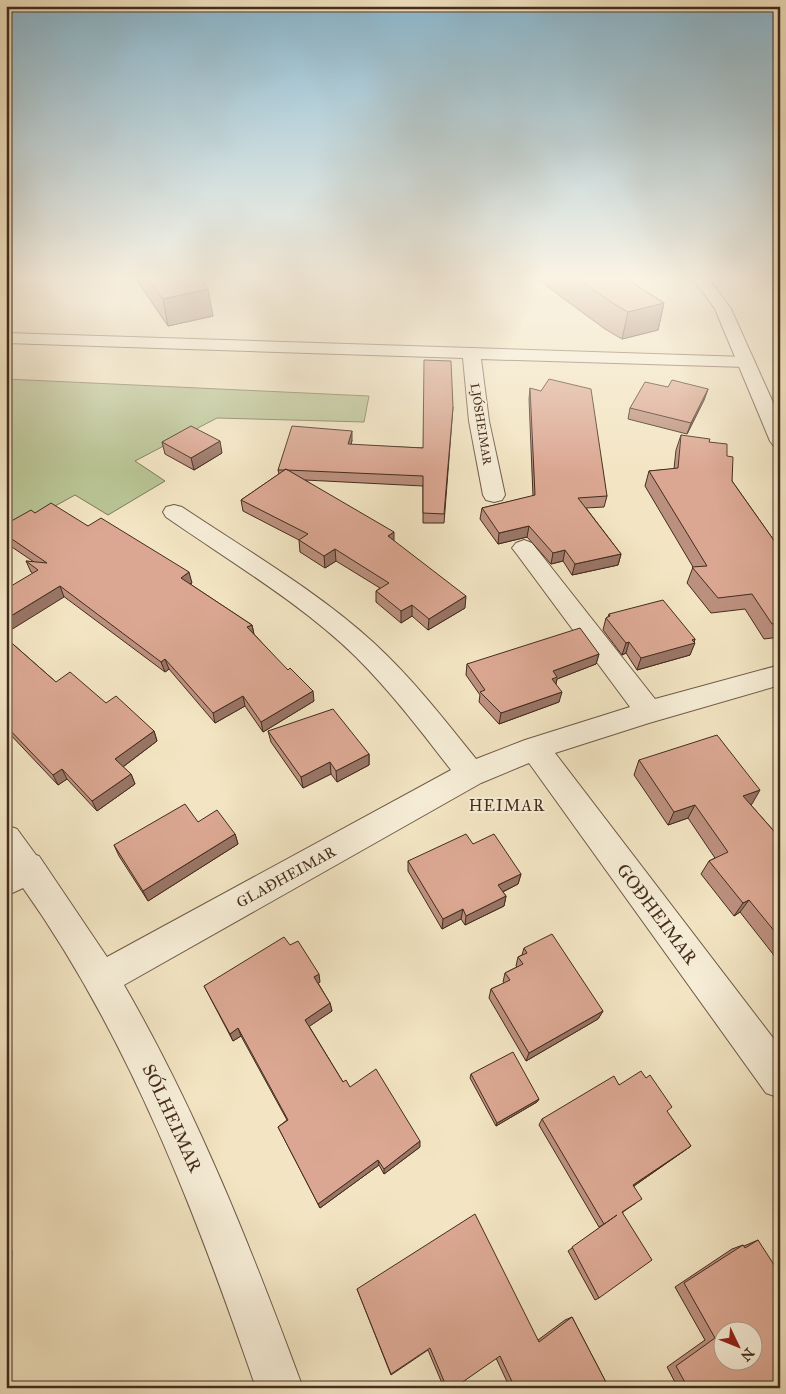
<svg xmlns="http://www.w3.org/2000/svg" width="786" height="1394" font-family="'IM FELL Great Primer',serif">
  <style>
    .green { fill: #b9c595; stroke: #7e785a }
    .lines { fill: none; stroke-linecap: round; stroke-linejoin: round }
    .minor-casing { stroke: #6f5a47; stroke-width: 2 }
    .tertiary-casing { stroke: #6f5a47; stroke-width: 2 }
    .minor { fill: #f7eed8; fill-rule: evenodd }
    .tertiary { fill: #f7eed8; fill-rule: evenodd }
    .wall { fill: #bc907e; stroke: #432c1e }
    .shaded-wall { fill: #997566; stroke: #432c1e }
    .building { fill: #dba792; stroke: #432c1e; fill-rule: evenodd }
    .labels { text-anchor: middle; stroke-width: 4; stroke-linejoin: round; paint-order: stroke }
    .far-street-label { font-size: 12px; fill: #432c1e; stroke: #f7eed8 }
    .street-label { font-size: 15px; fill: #432c1e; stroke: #f7eed8 }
    .neighbourhood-label { font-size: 16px; letter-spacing: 1px; fill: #432c1e; stroke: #f7eed8 }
    .near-street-label { font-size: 18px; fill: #432c1e; stroke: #f7eed8 }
  </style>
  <rect width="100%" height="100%" fill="#f3e5c3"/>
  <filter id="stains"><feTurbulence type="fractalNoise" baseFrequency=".004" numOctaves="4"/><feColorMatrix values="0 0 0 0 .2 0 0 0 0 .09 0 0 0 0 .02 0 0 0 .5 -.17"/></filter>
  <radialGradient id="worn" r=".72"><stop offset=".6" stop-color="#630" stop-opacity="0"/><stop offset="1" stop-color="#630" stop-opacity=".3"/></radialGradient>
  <!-- green -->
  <path class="green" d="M6,379L369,396L364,422L217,418L135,461L165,481L108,515L75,495L6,533Z"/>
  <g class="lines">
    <defs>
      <path id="minor" d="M6,333L746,357L752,358L755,362L752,366L746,367L481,359L489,421L505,495L502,500L494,502L486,500L483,495L469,421L463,358L6,343Z
        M174,505L182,507C246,550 316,590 374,643C412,678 444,719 476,759L525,740L630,707L516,553L512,548L516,543L524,540L532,543L655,699L780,665V685L649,723L555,753L780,1047V1098L766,1093L529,763L481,783L124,985C198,1113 252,1250 303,1388H256C196,1214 130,1039 23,888L6,896V825L17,829L36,855L39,856L107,957L451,770C421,731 391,692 356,657C302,604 228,560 166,517L163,512L166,507Z"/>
      <path id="tertiary" d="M691,276H707L731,309L780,418V447L773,445L770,441L715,309Z"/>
    </defs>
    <!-- minor casing -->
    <use href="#minor" class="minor-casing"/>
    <!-- tertiary casing -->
    <use href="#tertiary" class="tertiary-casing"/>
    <!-- minor -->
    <use href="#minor" class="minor"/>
    <!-- tertiary -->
    <use href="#tertiary" class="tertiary"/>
  </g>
  <!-- wall -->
  <path class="wall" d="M134,276H197L213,316L168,326Z
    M533,276H622L664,303L658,330L622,339L605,329Z
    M668,387L708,389L704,400L687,434L628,419L630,408Z
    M530,388L607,496L604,507L586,508L621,554L618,565L572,575L563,561L551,564L527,537L498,544L480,519L482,508L533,496L529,399Z
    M453,407L444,523H423V486L305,480L394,541L465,608L428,630L412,616L401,623L376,602V591L380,588L336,561L325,568L300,552L299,540L243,511L241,500L279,474L278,470L352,440L351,445L423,448Z
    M681,435L709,442L727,456L732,481L780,549V637L764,639L745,609L711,613L687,583L693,567L645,486L649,471L674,469L676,450Z
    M162,442L222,453L194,470L165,454Z
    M35,513L88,526L192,583L190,584L252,625L254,634L314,701L263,732L245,706L215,723L169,669L165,672L31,572L26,561L34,562L6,543V524Z
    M609,614L695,639L690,655L637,670L626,653L622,655L603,630L606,618L608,617Z
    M6,638L56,682L106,703L154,731L157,741L123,767L131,774L135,784L97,811L67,779L58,785L6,730Z
    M599,654L596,664L557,679L556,684L559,702L499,724L479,702L480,695L466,675L467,664Z
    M268,731L369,754V765L337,782L331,774L303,788L271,742Z
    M639,760L752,804H750L780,838V963L740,912L734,916L701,874L709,861L715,858L688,818L668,825L634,775Z
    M198,822L235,834L238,844L148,901L119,856L114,845Z
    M473,844L521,874L518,884L503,892L506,896L504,906L465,925L461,919L442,929L408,871V861Z
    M290,945L320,982L318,983L330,1003L332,1011L309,1026L343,1082L350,1087L420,1147L384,1174L379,1165L320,1208L278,1127L287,1120L241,1036L233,1041L204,986Z
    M524,948L603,1011L598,1019L526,1061L489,998L491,989L504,983L503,982L505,973L517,967L516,966L518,957L522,955Z
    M471,1074L539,1099L537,1102L496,1126L470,1078Z
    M646,1078L667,1112L691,1146L634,1186L636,1203L623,1212L599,1298L595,1300L568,1251L606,1223L599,1227L539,1125L542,1119L619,1085Z
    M758,1240L780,1388H678L667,1367L705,1340L675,1287L732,1249L743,1245L744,1246Z
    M357,1289L538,1340L565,1320L572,1317L609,1388H510L496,1358L454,1388H444L428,1350L391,1375Z"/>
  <!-- shaded-wall -->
  <path class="shaded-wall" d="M208,289L213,316L168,326L163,299Z
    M664,303L658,330L622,339L628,312Z
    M708,389L704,400L687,434L691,423Z
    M352,431V440L349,454L348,444Z
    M220,441L222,453L194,470L191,458Z
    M529,526L527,537L498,544L499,533Z
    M394,532V544L388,536Z
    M335,549L336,561L325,568L324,556Z
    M565,550L563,561L551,564L553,553Z
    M621,554L618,565L572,575L575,564Z
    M189,572L192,583L183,588L181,578Z
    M60,586L64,597L6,633V619Z
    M466,596L465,608L428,630L429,619Z
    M412,605V616L401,623V611Z
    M252,625L254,635L247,627Z
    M695,639L694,643H695L690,655L637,670L641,658Z
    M629,642L626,653L622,655L626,643Z
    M599,654L596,664L557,679L555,687L550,690L553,671Z
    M165,659L169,669L165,672L161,662Z
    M313,691L314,701L263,732L261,722Z
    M562,692L559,702L499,724L501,713Z
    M243,696L245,706L215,723L213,713Z
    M154,731L157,741L120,769L115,759Z
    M369,754V765L337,782L336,771Z
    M330,762L331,774L303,788L301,777Z
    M62,769L67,779L58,785L53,775Z
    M131,774L135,784L97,811L92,801Z
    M760,790L752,804L735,810L743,796Z
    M695,805L688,818L668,825L674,812Z
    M235,834L238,844L148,901L143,891Z
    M521,874L518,884L496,895L498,885Z
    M506,896L504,906L465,925L466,916Z
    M749,900L740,912L734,916L743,903Z
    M463,909L461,919L442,929L443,919Z
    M319,974L320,982L316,985L314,977Z
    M330,1003L332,1011L307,1028L305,1020Z
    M603,1011L598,1019L526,1061L529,1053Z
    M238,1028L241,1036L233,1041L230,1034Z
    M539,1099L537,1102L496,1126L497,1123Z
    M420,1141V1147L384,1174V1169Z
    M691,1146L684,1151L628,1190L633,1185Z
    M378,1160L379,1165L320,1208L318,1204Z
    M6,1249L12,1251L8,1388H6Z"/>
  <!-- building -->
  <path class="building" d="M146,276H197L208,289L163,299Z
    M574,276H622L664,303L628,312L611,302Z
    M424,360L451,361L453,407L444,514L423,513V476L287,470L286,469L284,470H278L292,426L352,431L348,444L423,448Z
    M549,379L591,389L607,496L578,498L621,554L575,564L565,550L553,553L529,526L499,533L482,508L535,495L530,388L541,391Z
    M672,380L708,389L691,423L630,408L645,382L668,387Z
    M191,426L220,441L191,458L162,442Z
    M681,435L710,439L709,442L727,444V456L733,457L732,481L780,549V623L772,624L752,594L718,598L692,567L707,566L649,471L678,468Z
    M286,469L394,532L388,536L466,596L429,619L412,605L401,611L376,591L389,583L335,549L324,556L299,540L308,534L241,500Z
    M51,503L88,526L101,518L189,572L181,578L252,625L247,627L288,670L290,668L313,691L261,722L243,696L213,713L165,659L161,662L60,586L6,619V589L38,570L26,561L47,563L6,535V524L31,510L35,513Z
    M663,600L695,639L692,640L695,643L641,658L629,642L626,643L606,618L610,616L609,614Z
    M580,628L599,654L553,671L557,677L552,679L562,692L501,713L480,692L485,690L467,664Z
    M6,638L56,682L70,672L106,703L116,696L154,731L115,759L131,774L92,801L62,769L53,775L6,726Z
    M333,709L369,754L336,771L330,762L301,777L268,731Z
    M717,735L760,790L743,796L780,838V938L749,900L743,903L709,861L728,852L695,805L674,812L639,760Z
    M185,804L198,822L217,810L235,834L143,891L114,845Z
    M466,834L473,844L494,834L521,874L498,885L506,896L466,916L463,909L443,919L408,861Z
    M552,934L603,1011L529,1053L491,989L510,980L505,973L523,964L518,957L527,953L524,948Z
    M284,937L290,945L298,941L319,974L314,977L330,1003L305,1020L343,1082L346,1080L350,1087L376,1069L420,1141L384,1169L378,1160L318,1204L278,1127L288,1120L238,1028L230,1034L204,986Z
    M513,1052L539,1099L497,1123L471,1074Z
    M641,1071L646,1078L650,1075L672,1107L667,1111L691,1146L633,1185L642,1199L622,1212L652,1260L599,1298L572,1247L617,1215L604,1224L542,1119L614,1076L619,1085Z
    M475,1214L539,1342L572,1317L609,1388H515L500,1356L454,1388H447L430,1348L391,1374L357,1289Z
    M758,1240L780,1274V1388H688L676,1366L715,1338L684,1283L743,1245L745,1248ZM724,1332H754V1362H724Z"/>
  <!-- sky -->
  <linearGradient id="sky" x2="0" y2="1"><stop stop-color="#8ab9d1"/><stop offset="0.59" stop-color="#faf3e4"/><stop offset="1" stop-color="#faf3e4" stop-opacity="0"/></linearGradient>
  <rect width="786" height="471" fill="url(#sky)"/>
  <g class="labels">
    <!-- far-street labels -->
    <g class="far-street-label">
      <text transform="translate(481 424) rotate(81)" y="4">LJÓSHEIMAR</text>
    </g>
    <!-- street labels -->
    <g class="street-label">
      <text transform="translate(286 877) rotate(-29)" y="5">GLAÐHEIMAR</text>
    </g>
    <!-- neighbourhood labels -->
    <g class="neighbourhood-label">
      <text x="507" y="811">HEIMAR</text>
    </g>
    <!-- near-street labels -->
    <g class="near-street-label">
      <text transform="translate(657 914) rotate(53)" y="6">GOÐHEIMAR</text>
      <text transform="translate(172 1118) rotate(65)" y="6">SÓLHEIMAR</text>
    </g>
  </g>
  <!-- margin -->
  <rect width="786" height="1394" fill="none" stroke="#f3e5c3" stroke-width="25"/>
  <rect x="8" y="8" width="771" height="1379" fill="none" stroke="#432c1e" stroke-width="2.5"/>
  <rect x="12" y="12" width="761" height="1369" fill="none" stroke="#432c1e"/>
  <!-- north arrow -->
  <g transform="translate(738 1346) rotate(133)"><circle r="24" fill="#f7eed8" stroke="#afa08e"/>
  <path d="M0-4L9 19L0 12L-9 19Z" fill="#8f2418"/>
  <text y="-8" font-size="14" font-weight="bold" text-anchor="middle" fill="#432c1e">N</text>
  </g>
  <rect width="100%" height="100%" filter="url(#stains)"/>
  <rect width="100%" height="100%" fill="url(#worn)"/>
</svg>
